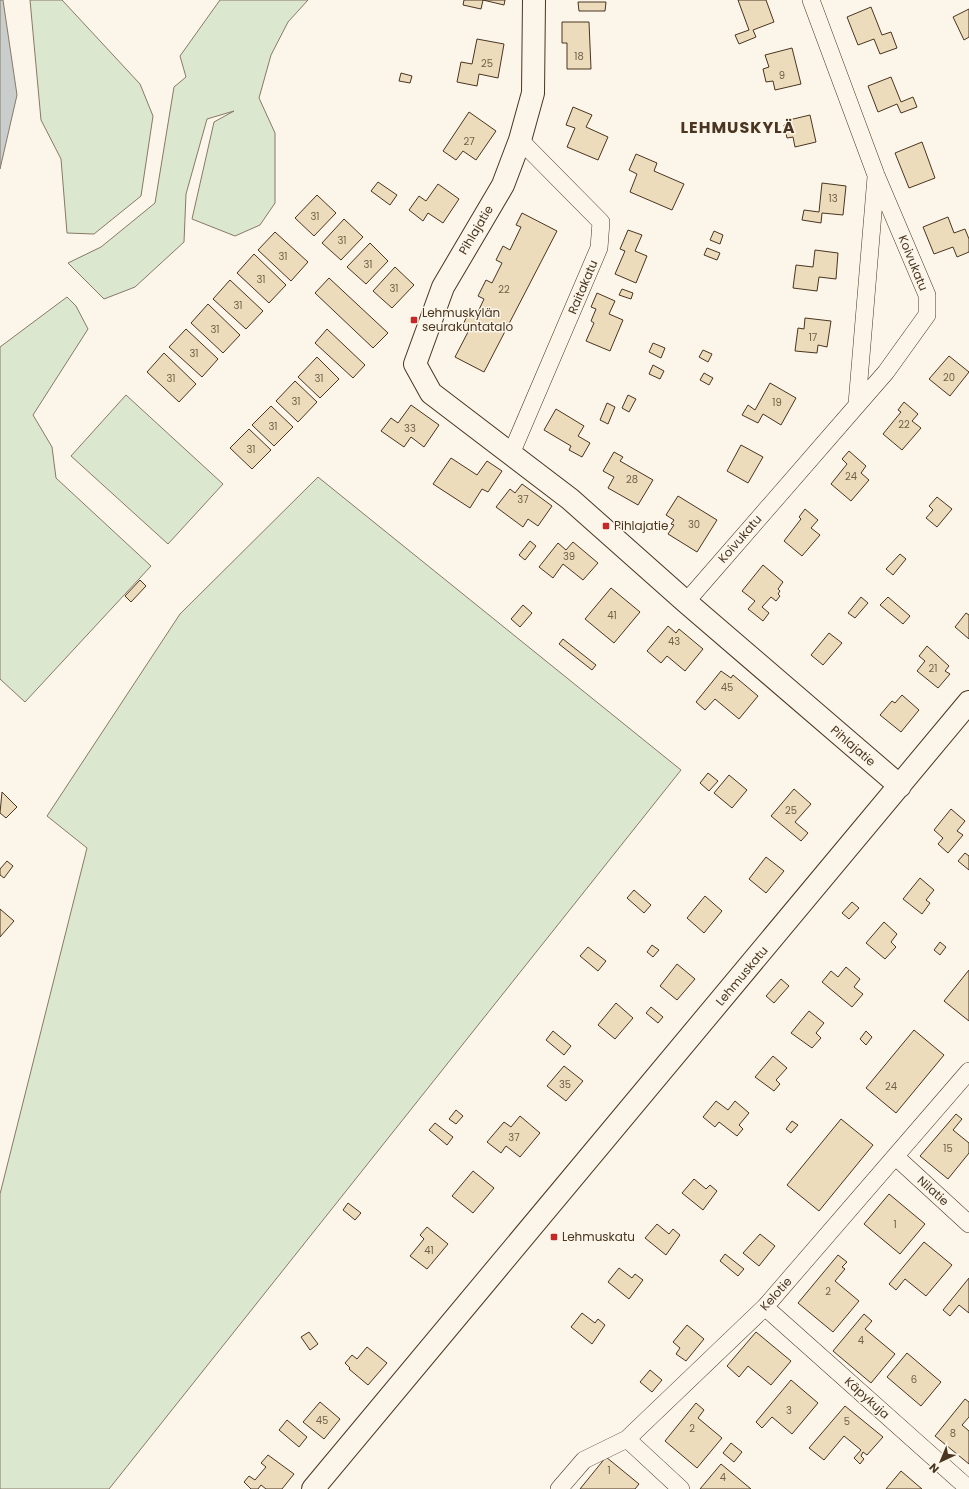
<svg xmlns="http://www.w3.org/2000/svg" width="969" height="1489" font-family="Poppins,sans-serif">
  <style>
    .green { fill: #dce7d0; stroke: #887966 }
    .water { fill: #c9cecd; stroke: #887966 }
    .building { fill: #ecdcbc; stroke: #4a3520 }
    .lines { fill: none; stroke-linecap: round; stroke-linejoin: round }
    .street-casing { stroke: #4a3520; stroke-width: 18 }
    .secondary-casing { stroke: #4a3520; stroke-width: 24 }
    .street { stroke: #fbf6e9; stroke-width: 17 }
    .secondary { stroke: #fbf6e9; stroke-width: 22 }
    .poi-dot { fill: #c62828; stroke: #fbf6e9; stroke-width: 1.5 }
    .labels { text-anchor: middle; stroke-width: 3; stroke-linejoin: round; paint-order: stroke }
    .number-label { font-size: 10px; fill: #725f47 }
    .street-label { font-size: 12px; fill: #4a3520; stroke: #fbf6e9 }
    .poi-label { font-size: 12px; fill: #4a3520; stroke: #fbf6e9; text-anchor: start }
    .district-label { font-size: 16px; font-weight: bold; letter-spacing: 1px; fill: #4a3520; stroke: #fbf6e9 }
  </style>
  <rect width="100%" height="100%" fill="#fbf6e9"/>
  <!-- green -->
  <path class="green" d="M30,0H62L140,84L153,116L141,196L94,234L67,233L61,159L41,120Z
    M220,0H308L288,22L271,55L259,98L275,133V203L260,225L235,236L192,219L214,122L234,111L207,119L186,194L184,242L135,287L104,299L68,263L101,247L155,203L174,87L186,77L180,56Z
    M67,297L76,306L88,329L33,415L52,447L56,478L151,566L25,702L0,679V347Z
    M126,395L223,484L168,544L71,456Z
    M318,477L681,770L109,1489H0V1194L87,848L47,816L180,614Z"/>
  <!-- water -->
  <path class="water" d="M0,0H3L17,95L0,169Z"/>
  <!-- building -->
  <path class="building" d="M464,0H505L504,5L483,0L481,9L463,5Z
    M738,0H766L774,22L753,30L756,37L739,44L735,35L749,30Z
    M578,2H606L605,11H579Z
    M871,7L882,35L891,32L897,48L880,54L874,39L858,45L847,17Z
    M969,9V37L964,40L953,17Z
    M562,22H589L591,69H567V43H562Z
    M477,39L504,44L498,78L479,74L477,86L457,82L461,62L472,64Z
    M792,48L801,84L775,90L773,81L766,82L763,69L769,67L765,55Z
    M401,73L412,76L410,83L399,81Z
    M891,77L901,102L913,97L917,107L901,113L897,104L878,112L868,86Z
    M573,107L592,115L586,127L608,137L598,160L567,147L575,128L566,125Z
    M469,112L496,131L476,160L463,151L456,160L443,151Z
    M810,115L816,142L795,147L793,137L787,138L784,125L790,123L789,120Z
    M922,142L935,178L909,188L895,153Z
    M636,154L657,163L654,171L684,184L672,210L630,192L637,174L629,170Z
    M378,182L397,195L390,205L371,191Z
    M822,183L846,186L843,215L822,213L821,223L802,220L804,210L819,212Z
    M438,184L459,199L443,223L428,213L423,221L409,210L419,196L426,201Z
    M317,195L336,213L314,236L295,218Z
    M522,213L557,231L484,372L455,357L468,332L461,329L468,314L475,318L484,299L478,296L486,280L492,283L502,263L496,260L503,246L510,250L521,227L516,225Z
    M948,217L954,233L965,229L969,239V252L957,257L953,247L934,254L923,227Z
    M344,219L363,237L341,260L322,243Z
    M628,230L642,235L635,251L647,256L636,283L615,274L625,251L620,249Z
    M714,231L723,235L720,244L710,240Z
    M275,232L308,262L291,281L258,250Z
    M370,243L388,261L366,284L347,267Z
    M707,248L720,253L717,260L704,255Z
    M815,250L838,253L836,279L819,277L817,291L793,288L796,265L813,267Z
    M254,254L286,285L269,303L237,273Z
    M395,267L414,285L392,308L373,291Z
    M329,278L388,333L373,348L315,293Z
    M230,280L263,311L246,329L213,299Z
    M622,289L633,293L631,299L619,295Z
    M597,293L615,301L609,314L623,320L610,351L586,341L594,323L591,321L596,309L591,307Z
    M208,304L240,335L223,353L191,323Z
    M805,318L831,321L827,347L818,345L817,353L795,351L798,328L804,329Z
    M186,329L218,359L202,377L169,347Z
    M327,329L365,365L353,378L315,343Z
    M653,343L665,348L661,358L649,352Z
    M703,350L712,354L708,362L699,357Z
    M164,353L196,384L179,402L147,372Z
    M949,356L969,372L950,396L929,379Z
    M317,357L339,379L320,398L298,377Z
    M653,365L664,371L660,379L649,374Z
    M704,373L713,378L709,385L700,380Z
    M295,381L317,402L298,422L276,401Z
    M770,383L796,398L781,425L763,414L758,423L742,415L748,405L755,410Z
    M628,395L636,399L629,412L622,408Z
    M904,402L918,414L912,421L921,428L902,450L883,434L901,412L898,410Z
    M607,403L615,407L608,424L600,420Z
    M411,405L439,425L424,447L411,437L404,447L381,431L391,418L398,423Z
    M271,406L293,427L274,446L252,425Z
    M556,409L584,426L578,436L590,443L582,457L569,450L571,446L544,430Z
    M249,429L271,450L252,469L230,448Z
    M741,445L763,457L748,483L727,471Z
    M849,451L866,466L861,473L869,480L851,501L831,484L847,464L842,459Z
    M614,452L623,457L620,461L653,480L638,505L608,488L614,477L603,471Z
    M451,458L477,475L487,461L502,471L488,492L482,489L470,508L433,484Z
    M522,484L552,506L538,526L528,519L523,527L496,507L510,489L515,493Z
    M678,496L717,520L697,552L668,534L674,525L671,524L674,520L666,515Z
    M937,497L952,509L937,527L926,518L933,510L929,506Z
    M805,509L818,520L811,528L820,535L802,556L784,541L801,519L799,517Z
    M530,541L536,546L525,560L519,555Z
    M573,542L598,563L583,580L563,564L553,578L539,567L558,543L566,550Z
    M900,554L906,559L893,575L886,569Z
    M763,565L783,582L778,589L780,591L778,594L780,596L776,601L771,597L762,607L769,613L763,621L748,609L755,601L742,591Z
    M140,580L146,586L131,602L125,596Z
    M611,588L640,612L614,643L585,619Z
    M861,597L868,603L855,618L848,613Z
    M888,597L910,616L903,624L880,605Z
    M523,605L532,613L520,627L511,619Z
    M966,613L969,615V639L955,627Z
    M668,626L676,633L679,629L703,649L685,671L667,656L661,663L647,651Z
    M829,633L842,643L823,665L811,655Z
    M563,639L596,665L592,670L559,644Z
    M927,646L949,666L945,671L950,674L938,688L917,671L925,661L919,656Z
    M721,671L731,678L733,675L758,696L739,719L715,699L705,710L696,702Z
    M902,695L919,710L901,732L880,715L892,701L895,703Z
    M708,773L718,781L709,791L700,783Z
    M729,775L747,790L732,808L714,793Z
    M794,789L811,804L795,822L808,833L801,841L771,816Z
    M2,792L17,807L6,818L0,813Z
    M951,809L965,821L957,831L963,835L948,853L938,844L943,838L934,830Z
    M965,853L969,856V870L958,861Z
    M766,857L784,871L766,893L749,879Z
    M7,861L13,866L4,878L0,875V869Z
    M920,878L934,890L926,900L930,903L922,914L903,899Z
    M634,890L651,905L644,913L627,898Z
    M705,896L722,911L704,933L687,918Z
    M852,902L859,908L849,919L842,913Z
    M0,909L14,921L0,937Z
    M884,922L897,934L891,942L896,947L885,959L866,943Z
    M940,942L946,947L940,955L934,950Z
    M652,945L659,950L653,957L647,952Z
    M588,947L606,961L598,971L580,956Z
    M677,964L695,979L677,1000L660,986Z
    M846,967L860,979L854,987L863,994L852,1007L822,982L831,971L838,977Z
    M969,970V1021L944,1001Z
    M781,979L789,986L774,1003L766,996Z
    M616,1003L633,1018L615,1039L598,1025Z
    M651,1007L663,1017L658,1023L646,1013Z
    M809,1011L824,1023L816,1033L821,1038L812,1048L791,1033Z
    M914,1030L944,1055L896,1113L866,1088Z
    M553,1031L571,1046L564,1055L546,1040Z
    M866,1031L872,1037L866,1045L860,1039Z
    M773,1056L787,1068L776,1080L780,1084L774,1091L755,1077Z
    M564,1066L583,1081L566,1101L547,1086Z
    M716,1101L728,1110L735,1101L749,1113L739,1125L743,1129L737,1136L719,1122L715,1127L703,1117Z
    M456,1110L463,1116L456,1124L449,1119Z
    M956,1114L962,1119L953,1130L969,1143V1153L948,1179L920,1156Z
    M520,1116L540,1133L520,1157L506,1146L501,1153L487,1142L504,1122L511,1127Z
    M841,1119L873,1145L819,1211L787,1185Z
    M792,1121L798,1125L791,1133L786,1129Z
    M435,1123L453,1137L447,1145L429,1130Z
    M473,1171L494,1188L473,1213L452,1196Z
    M694,1179L706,1189L710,1185L717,1191L703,1210L682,1193Z
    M889,1194L925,1224L900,1254L864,1224Z
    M348,1203L361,1213L355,1220L343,1210Z
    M657,1224L669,1234L673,1229L680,1235L666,1255L645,1238Z
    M427,1227L448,1244L427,1269L410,1256L424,1239L420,1235Z
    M760,1234L775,1246L759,1266L743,1253Z
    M924,1242L952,1265L926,1296L905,1279L896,1290L889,1284Z
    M725,1254L744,1269L738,1276L720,1261Z
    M838,1255L847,1262L842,1267L845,1269L835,1281L859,1301L833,1332L798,1303Z
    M619,1268L632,1278L635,1274L643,1280L629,1299L608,1282Z
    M969,1278V1313L959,1305L950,1316L943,1310Z
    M582,1313L595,1323L598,1319L605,1325L592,1344L571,1327Z
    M864,1314L872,1321L865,1329L895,1354L871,1383L833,1351Z
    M687,1325L704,1339L686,1361L676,1354L680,1348L673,1342Z
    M309,1332L318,1344L310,1350L301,1337Z
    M756,1332L791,1361L771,1385L748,1366L739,1377L727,1366Z
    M367,1347L387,1363L368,1385L349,1369L350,1368L345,1363L352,1355L357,1359Z
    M907,1353L941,1382L921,1406L887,1377Z
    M650,1370L662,1380L652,1392L640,1382Z
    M791,1380L818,1403L792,1434L772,1417L762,1428L756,1422Z
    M965,1399L969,1402V1417L962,1425L969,1431V1464L935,1436Z
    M320,1402L340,1419L324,1439L303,1422Z
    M696,1403L704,1410L698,1418L722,1438L697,1468L665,1441Z
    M845,1406L883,1437L867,1455L863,1452L861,1456L864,1459L860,1464L854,1458L861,1450L844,1436L824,1460L809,1448Z
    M287,1420L307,1437L299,1447L279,1430Z
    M731,1443L742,1452L734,1462L723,1453Z
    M268,1455L294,1474L282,1489H266L261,1485L258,1489H251L244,1482L249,1476L255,1480L266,1467L261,1463Z
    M606,1457L639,1484L635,1489H580Z
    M721,1464L751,1489H700Z
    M901,1471L922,1489H886Z"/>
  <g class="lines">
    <defs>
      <path id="street" d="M857,404L876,177
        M511,454L599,248L601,222L520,140
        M686,602L886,372L927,315V295L876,175L811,0
        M896,1157L969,1224
        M765,1307L969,1489
        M627,1439L681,1489
        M559,1489L584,1460L627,1439L765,1307L969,1071"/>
      <path id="secondary" d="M534,0L533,93L520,140L503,185L443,287L415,364L431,393L570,499L686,602L900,786
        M313,1489L969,702"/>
    </defs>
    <!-- street casing -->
    <use href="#street" class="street-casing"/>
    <!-- secondary casing -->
    <use href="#secondary" class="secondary-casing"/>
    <!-- street -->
    <use href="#street" class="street"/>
    <!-- secondary -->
    <use href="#secondary" class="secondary"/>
  </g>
  <!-- markers -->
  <g class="poi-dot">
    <rect x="410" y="316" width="8" height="8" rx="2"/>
    <rect x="602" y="522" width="8" height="8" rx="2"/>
    <rect x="550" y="1233" width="8" height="8" rx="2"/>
  </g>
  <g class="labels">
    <!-- number labels -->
    <g class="number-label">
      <text x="579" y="60">18</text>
      <text x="487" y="67">25</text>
      <text x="782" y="79">9</text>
      <text x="469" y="145">27</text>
      <text x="833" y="202">13</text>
      <text x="315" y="220">31</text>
      <text x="342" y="244">31</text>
      <text x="283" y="260">31</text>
      <text x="368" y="268">31</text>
      <text x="261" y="283">31</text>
      <text x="394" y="292">31</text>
      <text x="504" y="293">22</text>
      <text x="238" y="309">31</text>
      <text x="215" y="333">31</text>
      <text x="813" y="341">17</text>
      <text x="194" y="357">31</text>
      <text x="949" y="381">20</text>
      <text x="171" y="382">31</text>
      <text x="319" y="382">31</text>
      <text x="296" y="405">31</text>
      <text x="777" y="406">19</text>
      <text x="904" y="428">22</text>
      <text x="273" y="430">31</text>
      <text x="410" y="432">33</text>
      <text x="251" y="453">31</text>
      <text x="851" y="480">24</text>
      <text x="632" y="483">28</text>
      <text x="523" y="503">37</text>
      <text x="694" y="528">30</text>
      <text x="569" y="560">39</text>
      <text x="612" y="619">41</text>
      <text x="674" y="645">43</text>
      <text x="933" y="672">21</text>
      <text x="727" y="691">45</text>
      <text x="791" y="814">25</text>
      <text x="565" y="1088">35</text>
      <text x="891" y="1090">24</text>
      <text x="514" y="1141">37</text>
      <text x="948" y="1152">15</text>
      <text x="895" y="1228">1</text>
      <text x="429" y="1254">41</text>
      <text x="828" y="1295">2</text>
      <text x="861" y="1344">4</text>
      <text x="914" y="1383">6</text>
      <text x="789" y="1414">3</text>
      <text x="322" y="1424">45</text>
      <text x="847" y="1425">5</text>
      <text x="692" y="1432">2</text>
      <text x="953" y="1437">8</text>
      <text x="609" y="1474">1</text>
      <text x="723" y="1481">4</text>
    </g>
    <!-- street labels -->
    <g class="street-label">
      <text transform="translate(476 230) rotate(-59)" y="4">Pihlajatie</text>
      <text transform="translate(913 263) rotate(68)" y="4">Koivukatu</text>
      <text transform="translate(583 287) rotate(-67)" y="4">Raitakatu</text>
      <text transform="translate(740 539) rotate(-49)" y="4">Koivukatu</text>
      <text transform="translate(853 746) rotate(41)" y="4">Pihlajatie</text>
      <text transform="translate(742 976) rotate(-50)" y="4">Lehmuskatu</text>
      <text transform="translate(933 1191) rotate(42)" y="4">Nilatie</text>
      <text transform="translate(776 1294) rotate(-48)" y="4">Kelotie</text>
      <text transform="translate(867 1398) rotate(42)" y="4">Käpykuja</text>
    </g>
    <!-- poi labels -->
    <g class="poi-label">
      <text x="422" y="317">Lehmuskylän<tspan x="422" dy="14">seurakuntatalo</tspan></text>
      <text x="614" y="530">Pihlajatie</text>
      <text x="562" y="1241">Lehmuskatu</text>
    </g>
    <!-- district labels -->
    <g class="district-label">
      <text x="738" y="133">LEHMUSKYLÄ</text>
    </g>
  </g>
  <!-- north arrow -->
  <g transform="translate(941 1461) rotate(224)" stroke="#fbf6e9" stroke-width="3" paint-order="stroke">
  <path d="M0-3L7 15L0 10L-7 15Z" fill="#4a3520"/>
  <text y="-6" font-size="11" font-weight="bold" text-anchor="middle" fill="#4a3520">N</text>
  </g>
</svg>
